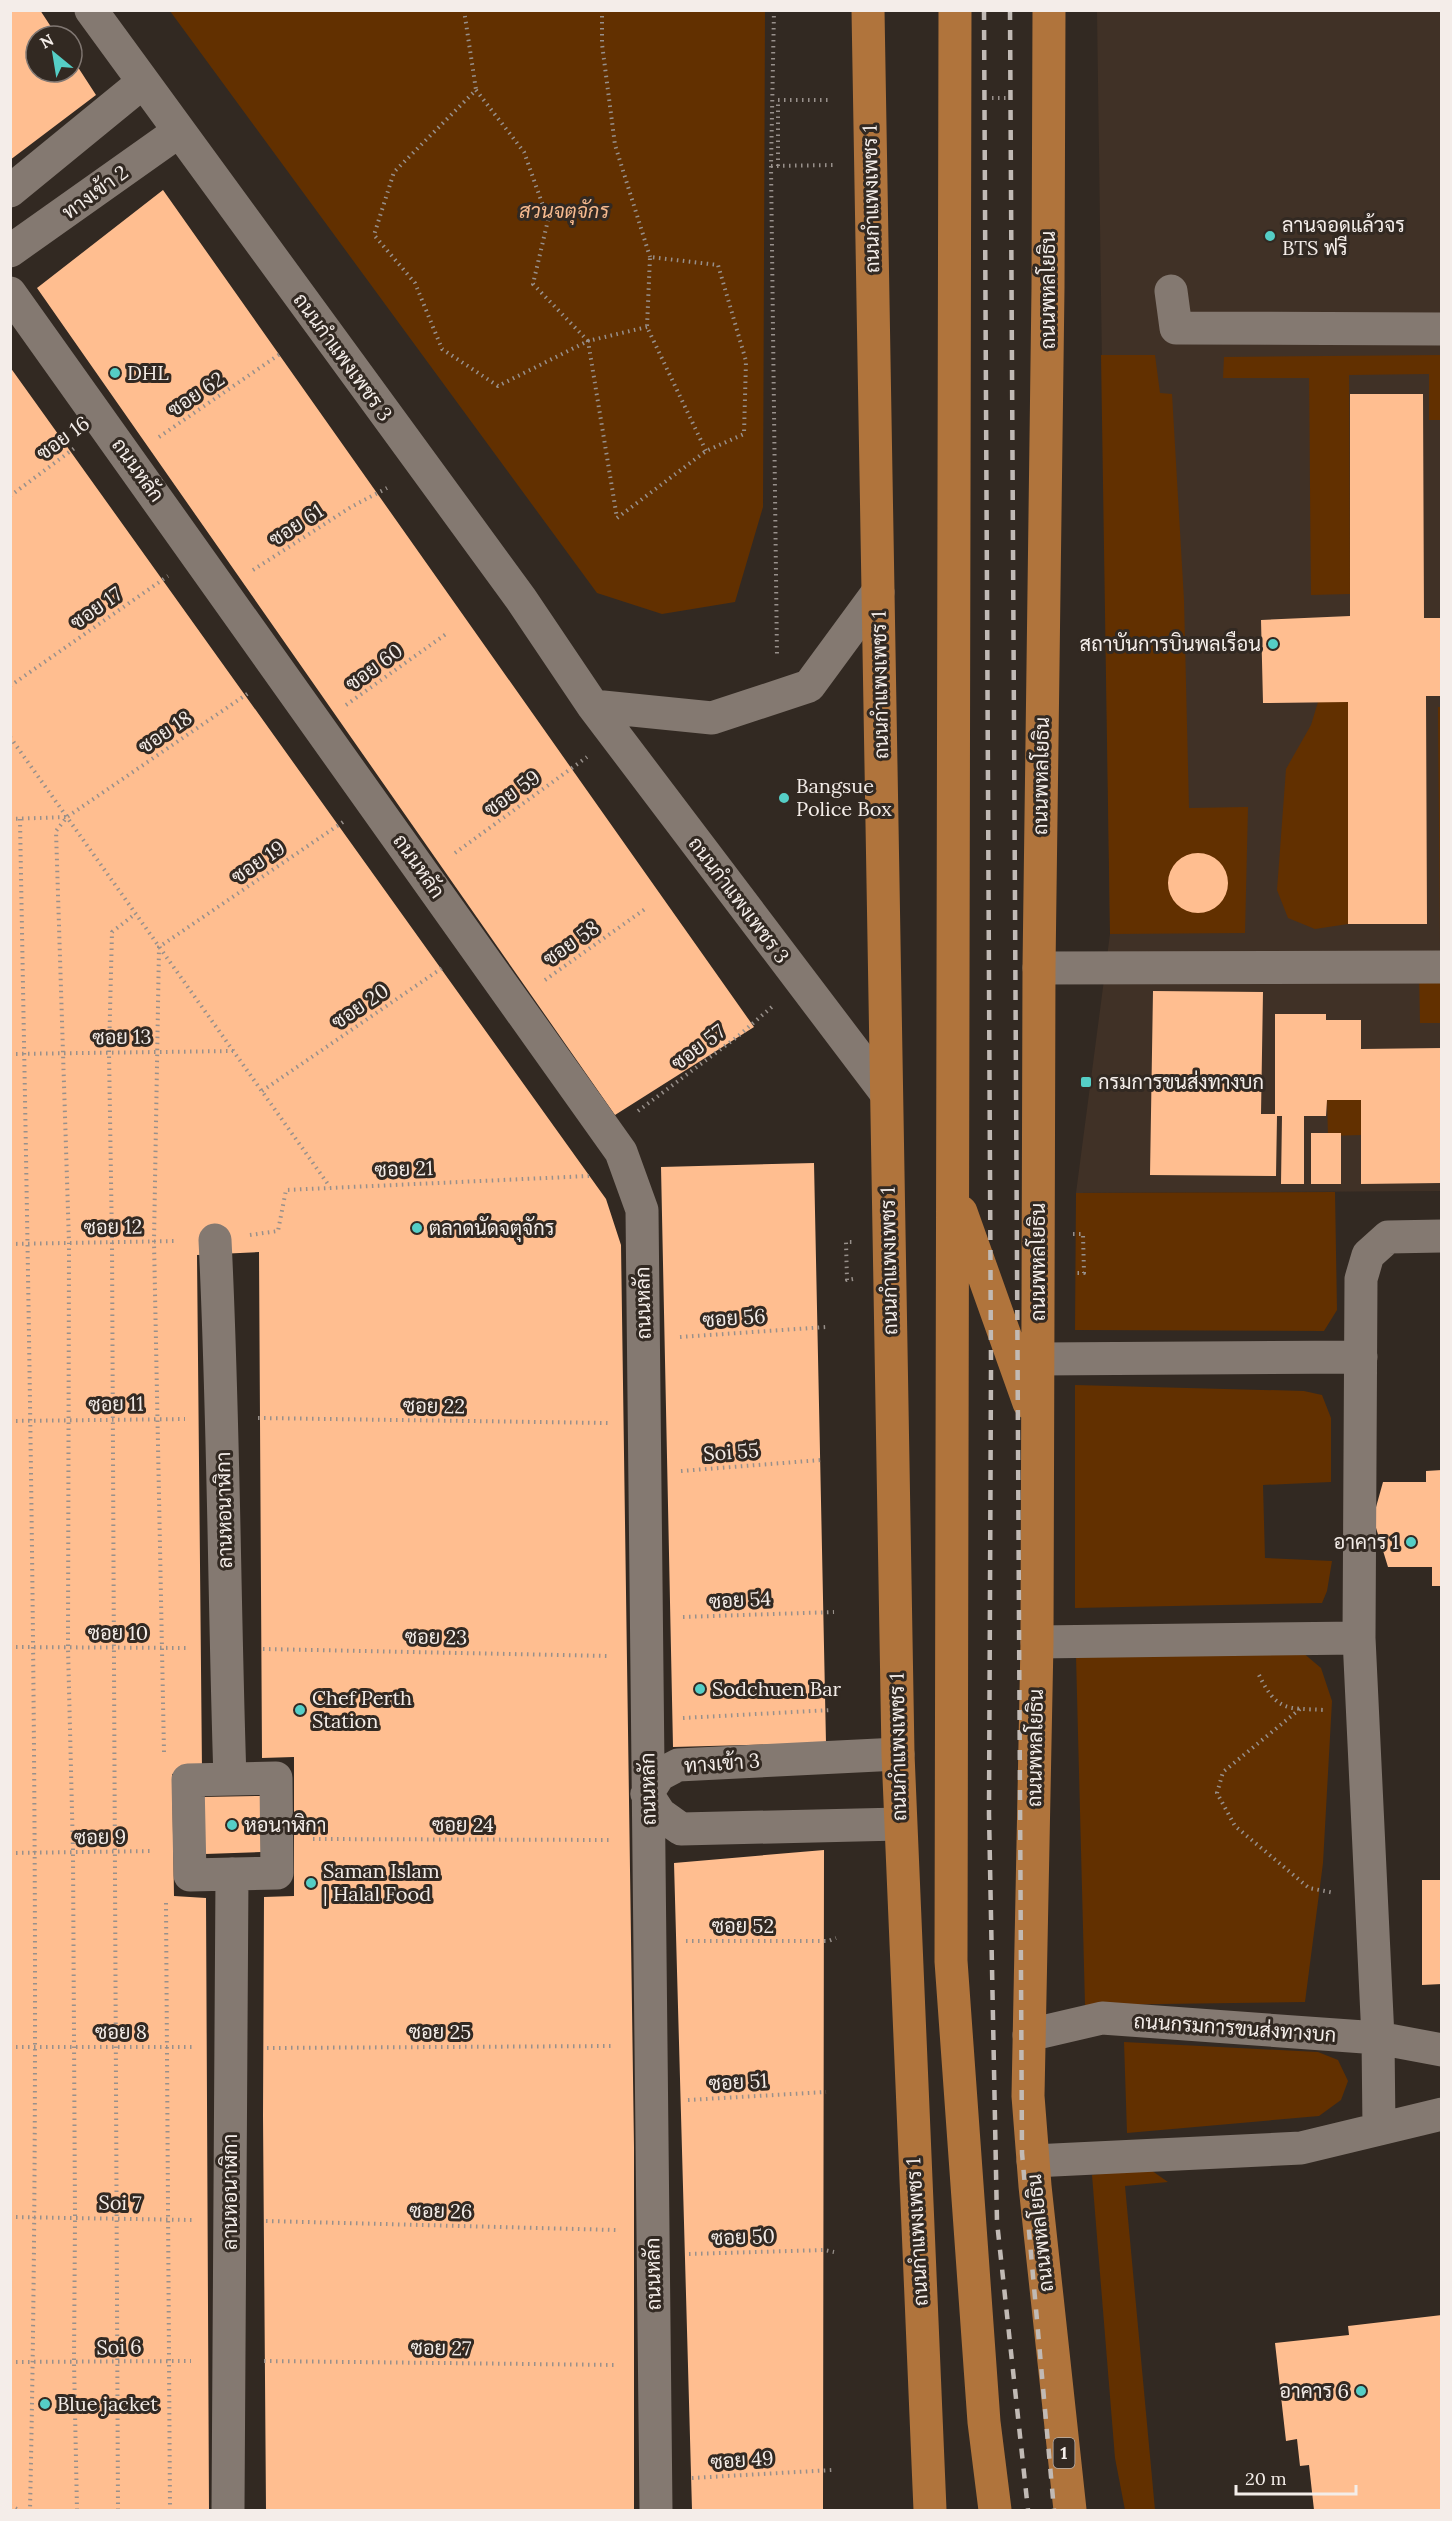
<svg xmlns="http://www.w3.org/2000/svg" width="1452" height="2521" font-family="Lora,Sarabun,serif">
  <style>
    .built { fill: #403126 }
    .green { fill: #623000 }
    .building { fill: #ffbe90 }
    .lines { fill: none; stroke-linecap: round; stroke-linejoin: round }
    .path { stroke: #98908b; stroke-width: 4; stroke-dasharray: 1.5 4.5; stroke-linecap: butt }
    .minor { stroke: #847971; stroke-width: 33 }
    .major { stroke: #b0743c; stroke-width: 33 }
    .rail { stroke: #c1bab5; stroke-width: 4.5; stroke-dasharray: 10 10; stroke-linecap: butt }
    .poi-dot { fill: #55cec6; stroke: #322922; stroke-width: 2 }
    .labels { text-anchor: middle; stroke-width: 6; stroke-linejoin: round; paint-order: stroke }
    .shield { fill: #322922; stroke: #bab2ad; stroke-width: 1.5 }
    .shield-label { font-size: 18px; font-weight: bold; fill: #f4ede9 }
    .street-label { font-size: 20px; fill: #f4ede9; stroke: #322922 }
    .park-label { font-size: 20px; font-style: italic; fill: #f5b98e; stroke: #322922 }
    .poi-label { font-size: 20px; fill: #f4ede9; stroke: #322922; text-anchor: start }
  </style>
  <rect width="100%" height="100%" fill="#322922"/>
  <!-- built -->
  <path class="built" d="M1097,11H1441V1191L1076,1193L1110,934Z"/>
  <!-- green -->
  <path class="green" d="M170,11H765L763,507L735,602L662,614L597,593Z
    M1101,355H1155L1160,393L1172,394L1184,600L1189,808L1248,807L1245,933L1110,934Z
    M1441,355V420H1429V374L1349,375L1350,594L1311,595L1309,378H1223L1224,357Z
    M1318,702H1348V924L1315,929L1288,918L1277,890L1286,769L1311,725Z
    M1438,707H1442L1440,944Z
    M1419,976H1441V1023H1420Z
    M1327,1100H1361L1362,1135L1328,1136Z
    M1335,1192L1337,1310L1324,1331L1075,1330L1076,1193Z
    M1075,1385L1304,1391L1322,1395L1331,1418V1482L1263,1485L1265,1558L1332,1561L1327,1591L1322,1603L1075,1608Z
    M1302,1652L1321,1668L1332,1701L1323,1863L1305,2002L1085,2005L1076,1656Z
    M1124,2042L1318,2052L1338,2060L1348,2081L1341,2100L1319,2116L1127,2133Z
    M1148,2168L1168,2182L1125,2186L1155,2510H1125L1115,2458L1092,2175Z"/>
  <!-- building -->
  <path class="building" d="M10,10H40L57,36H36V72H72V58L96,95L10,160Z
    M163,190L754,1027L615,1115L37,288Z
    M10,367L606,1199L621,1245L634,2147V2510H266L263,2116L264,1897L294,1896V1757L262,1758L259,1252L197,1255L202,1771L172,1774L174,1896L206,1898L209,2510H10Z
    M1350,394H1423L1424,618H1442V696H1426L1427,924H1348V702L1263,703L1261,620L1350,616Z
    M1168 883a30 30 0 1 1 60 0a30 30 0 1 1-60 0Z
    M1153,991L1263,992L1261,1114H1275V1014H1326V1020H1361V1049L1442,1048V1183L1361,1184V1100H1327L1326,1116H1304V1184H1281L1282,1116H1277L1276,1176L1150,1175Z
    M1311,1133H1341V1184H1311Z
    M814,1163L826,1743L673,1747L661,1167Z
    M1442,1470V1586H1432V1567H1388L1373,1518L1383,1482H1426V1471Z
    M260,1796L261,1852L205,1854L204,1797Z
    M824,1850L823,2510H692L674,1863Z
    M1422,1880H1442V1984L1422,1985Z
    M1442,2315V2510H1314L1309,2465L1300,2466L1297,2439L1286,2441L1275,2343L1349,2335L1348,2326Z"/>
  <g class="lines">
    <!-- path -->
    <path class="path" d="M464,10L476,90
      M602,10V44L615,145L650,257
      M774,10L771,166L777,657
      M476,90L524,152L548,220L533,284L588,341L498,386L442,349L415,283L374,235L394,172Z
      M992,98H1012
      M771,166L834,165
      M778,166V100H832
      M647,327L588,341L617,518L706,451L744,434L746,361L718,265L650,257L647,327L706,451
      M159,437L280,354
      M10,496L76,447
      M253,570L351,507L387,488
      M10,686L168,576
      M346,705L446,634
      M10,737L330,1187
      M10,819L66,817
      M20,819C30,1383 42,1946 30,2510
      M455,853L587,757
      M545,980L645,909
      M10,1054L233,1051
      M262,1091L445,966
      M638,1111L737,1037L774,1005
      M1073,1234H1083L1084,1273H1075
      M250,1235L278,1231L286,1190L589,1176
      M10,1244L177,1241
      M853,1279L847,1280L846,1242H853
      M680,1337L826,1327
      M258,1418L608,1423
      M10,1421L185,1419
      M681,1471L821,1460
      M683,1617L834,1612
      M10,1647L189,1648
      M263,1649L609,1656
      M1259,1675C1277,1712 1287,1708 1325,1710
      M1300,1709L1223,1772L1217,1793L1235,1826L1309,1888L1335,1893
      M683,1718L831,1710
      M164,1752L154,1241L159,947L343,822
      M313,1839L612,1840
      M10,1853L154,1851
      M166,1903L170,2510
      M686,1941H828L836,1938
      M10,2047H194
      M267,2048L614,2046
      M688,2100L826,2092
      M10,2217L193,2220
      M266,2221L616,2230
      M689,2254L824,2250L834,2252
      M264,2361L617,2365
      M10,2362L191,2361
      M692,2478L832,2470
      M10,2506L19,2510
      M77,2510L74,2362L75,2218L73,1852L68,1648L69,1243L56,831L67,817L250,692
      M118,2510L112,1242L109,1052L112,932L135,914"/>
    <!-- minor -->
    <path class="minor" d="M91,10L521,599L593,706L886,1093
      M10,191L142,83
      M10,251L178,132
      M1171,291L1176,328L1442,329
      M10,293L621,1152L642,1210L656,2510
      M593,706L712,718L809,686L878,592
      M1039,968L1442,967
      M215,1240C224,1420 224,1600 230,1779
      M1038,1359L1361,1357
      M1037,1642L1359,1638
      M898,1754L678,1765L659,1775L647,1794L660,1814L681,1829L900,1824
      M276,1778L277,1873L190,1875L188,1780Z
      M1029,2035L1102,2018L1378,2038L1442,2050
      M1379,2129L1378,2038L1359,1638L1361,1279L1368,1255L1388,1237L1442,1236
      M1033,2161L1301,2148L1442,2114
      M228,2510L232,1874"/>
    <!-- major -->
    <path class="major" d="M868,10L898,1754L930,2510
      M955,10L951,1961L984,2422L995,2510
      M1049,10L1048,288L1039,968L1037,1642L1028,2096L1035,2186L1070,2510
      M961,1212L1029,1403"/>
    <!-- rail -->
    <path class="rail" d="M984,10L991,1367L989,1814L997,2222L1028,2510
      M1010,10L1022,2153L1054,2510"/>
  </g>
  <!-- markers -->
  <g class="poi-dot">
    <circle cx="1270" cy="236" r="6"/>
    <circle cx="115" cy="373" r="6"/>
    <circle cx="1273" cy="644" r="6"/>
    <circle cx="784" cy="798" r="6"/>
    <rect x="1080" y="1076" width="12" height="12" rx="3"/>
    <circle cx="417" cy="1228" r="6"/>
    <circle cx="1411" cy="1542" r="6"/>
    <circle cx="700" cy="1689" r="6"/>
    <circle cx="300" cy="1710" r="6"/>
    <circle cx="232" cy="1825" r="6"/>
    <circle cx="311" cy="1883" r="6"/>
    <circle cx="1361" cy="2391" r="6"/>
    <circle cx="45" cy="2404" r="6"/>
  </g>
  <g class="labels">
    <!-- shield labels -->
    <rect class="shield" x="1053.5" y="2438" width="21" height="30" rx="4.5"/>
    <g class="shield-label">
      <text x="1064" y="2459">1</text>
    </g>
    <!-- street labels -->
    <g class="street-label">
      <text transform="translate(95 192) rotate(-36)" y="7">ทางเข้า 2</text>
      <text transform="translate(871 199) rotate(-91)" y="7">ถนนกำแพงเพชร 1</text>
      <text transform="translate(1048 290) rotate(-90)" y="7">ถนนพหลโยธิน</text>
      <text transform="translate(343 357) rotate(54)" y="7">ถนนกำแพงเพชร 3</text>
      <text transform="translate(196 394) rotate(-34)" y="7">ซอย 62</text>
      <text transform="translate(63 438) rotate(-36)" y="7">ซอย 16</text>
      <text transform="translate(138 470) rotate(54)" y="7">ถนนหลัก</text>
      <text transform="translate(296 525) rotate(-33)" y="7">ซอย 61</text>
      <text transform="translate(96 608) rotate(-35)" y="7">ซอย 17</text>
      <text transform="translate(374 667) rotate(-36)" y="7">ซอย 60</text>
      <text transform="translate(880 685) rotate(-91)" y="7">ถนนกำแพงเพชร 1</text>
      <text transform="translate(165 732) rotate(-34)" y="7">ซอย 18</text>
      <text transform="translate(1041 776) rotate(-89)" y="7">ถนนพหลโยธิน</text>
      <text transform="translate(512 793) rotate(-36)" y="7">ซอย 59</text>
      <text transform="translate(258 862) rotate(-34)" y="7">ซอย 19</text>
      <text transform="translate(419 866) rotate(55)" y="7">ถนนหลัก</text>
      <text transform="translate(739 900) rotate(53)" y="7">ถนนกำแพงเพชร 3</text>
      <text transform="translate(571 943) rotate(-35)" y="7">ซอย 58</text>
      <text transform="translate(360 1006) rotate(-34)" y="7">ซอย 20</text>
      <text transform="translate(122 1037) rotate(-1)" y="7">ซอย 13</text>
      <text transform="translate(698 1047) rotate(-37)" y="7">ซอย 57</text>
      <text transform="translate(404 1169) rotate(-2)" y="7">ซอย 21</text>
      <text transform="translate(113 1227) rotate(-1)" y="7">ซอย 12</text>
      <text transform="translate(889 1261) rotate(-91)" y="7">ถนนกำแพงเพชร 1</text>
      <text transform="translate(1038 1262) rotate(-90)" y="7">ถนนพหลโยธิน</text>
      <text transform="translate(643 1303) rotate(-91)" y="7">ถนนหลัก</text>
      <text transform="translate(734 1318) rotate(-4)" y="7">ซอย 56</text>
      <text transform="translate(116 1404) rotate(-1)" y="7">ซอย 11</text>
      <text transform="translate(434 1406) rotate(1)" y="7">ซอย 22</text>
      <text transform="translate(731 1452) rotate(-4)" y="7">Soi 55</text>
      <text transform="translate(224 1510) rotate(-91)" y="7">ลานหอนาฬิกา</text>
      <text transform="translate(740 1600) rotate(-3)" y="7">ซอย 54</text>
      <text x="118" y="1640">ซอย 10</text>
      <text transform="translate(436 1637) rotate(1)" y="7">ซอย 23</text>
      <text transform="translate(898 1747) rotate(-91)" y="7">ถนนกำแพงเพชร 1</text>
      <text transform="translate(1035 1748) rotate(-89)" y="7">ถนนพหลโยธิน</text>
      <text transform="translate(722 1763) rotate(-4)" y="7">ทางเข้า 3</text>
      <text transform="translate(648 1789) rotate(-91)" y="7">ถนนหลัก</text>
      <text x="463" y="1832">ซอย 24</text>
      <text transform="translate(100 1837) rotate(-1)" y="7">ซอย 9</text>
      <text x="743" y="1933">ซอย 52</text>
      <text transform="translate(1235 2028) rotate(4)" y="7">ถนนกรมการขนส่งทางบก</text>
      <text x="121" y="2039">ซอย 8</text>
      <text x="440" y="2039">ซอย 25</text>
      <text transform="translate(738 2082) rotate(-3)" y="7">ซอย 51</text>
      <text transform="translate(230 2192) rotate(-90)" y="7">ลานหอนาฬิกา</text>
      <text transform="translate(120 2203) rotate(1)" y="7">Soi 7</text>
      <text transform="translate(441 2211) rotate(1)" y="7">ซอย 26</text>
      <text transform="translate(917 2232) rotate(-93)" y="7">ถนนกำแพงเพชร 1</text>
      <text transform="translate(1040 2233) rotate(-96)" y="7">ถนนพหลโยธิน</text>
      <text transform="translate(743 2237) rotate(-2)" y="7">ซอย 50</text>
      <text transform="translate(653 2274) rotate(-91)" y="7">ถนนหลัก</text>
      <text transform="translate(119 2347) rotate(-1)" y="7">Soi 6</text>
      <text transform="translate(441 2348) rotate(1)" y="7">ซอย 27</text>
      <text transform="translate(742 2460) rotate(-4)" y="7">ซอย 49</text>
    </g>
    <!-- park labels -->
    <g class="park-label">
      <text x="564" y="218">สวนจตุจักร</text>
    </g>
    <!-- poi labels -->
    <g class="poi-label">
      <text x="1282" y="232">ลานจอดแล้วจร<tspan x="1282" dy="23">BTS ฟรี</tspan></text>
      <text x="127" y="380">DHL</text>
      <text x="1261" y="651" text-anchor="end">สถาบันการบินพลเรือน</text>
      <text x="796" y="793">Bangsue<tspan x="796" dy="23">Police Box</tspan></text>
      <text x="1098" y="1089">กรมการขนส่งทางบก</text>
      <text x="429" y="1235">ตลาดนัดจตุจักร</text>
      <text x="1399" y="1549" text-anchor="end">อาคาร 1</text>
      <text x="712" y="1696">Sodchuen Bar</text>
      <text x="312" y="1705">Chef Perth<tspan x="312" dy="23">Station</tspan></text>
      <text x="244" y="1832">หอนาฬิกา</text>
      <text x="323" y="1878">Saman Islam<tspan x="323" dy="23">| Halal Food</tspan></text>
      <text x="1349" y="2398" text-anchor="end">อาคาร 6</text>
      <text x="57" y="2411">Blue jacket</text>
    </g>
  </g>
  <!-- border -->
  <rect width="1452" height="2521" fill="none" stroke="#f4ede9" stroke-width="24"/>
  <!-- north arrow -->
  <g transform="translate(54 54) rotate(330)"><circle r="28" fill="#322922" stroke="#807772" stroke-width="1.5"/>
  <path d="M0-4.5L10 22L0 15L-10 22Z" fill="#55cec6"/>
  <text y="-9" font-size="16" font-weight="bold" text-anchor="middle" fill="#f4ede9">N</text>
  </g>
  <!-- scale -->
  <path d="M1236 2485v9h120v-9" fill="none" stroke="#f4ede9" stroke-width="3"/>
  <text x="1245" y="2485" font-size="18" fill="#f4ede9" stroke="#322922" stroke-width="4.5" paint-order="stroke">20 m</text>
</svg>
